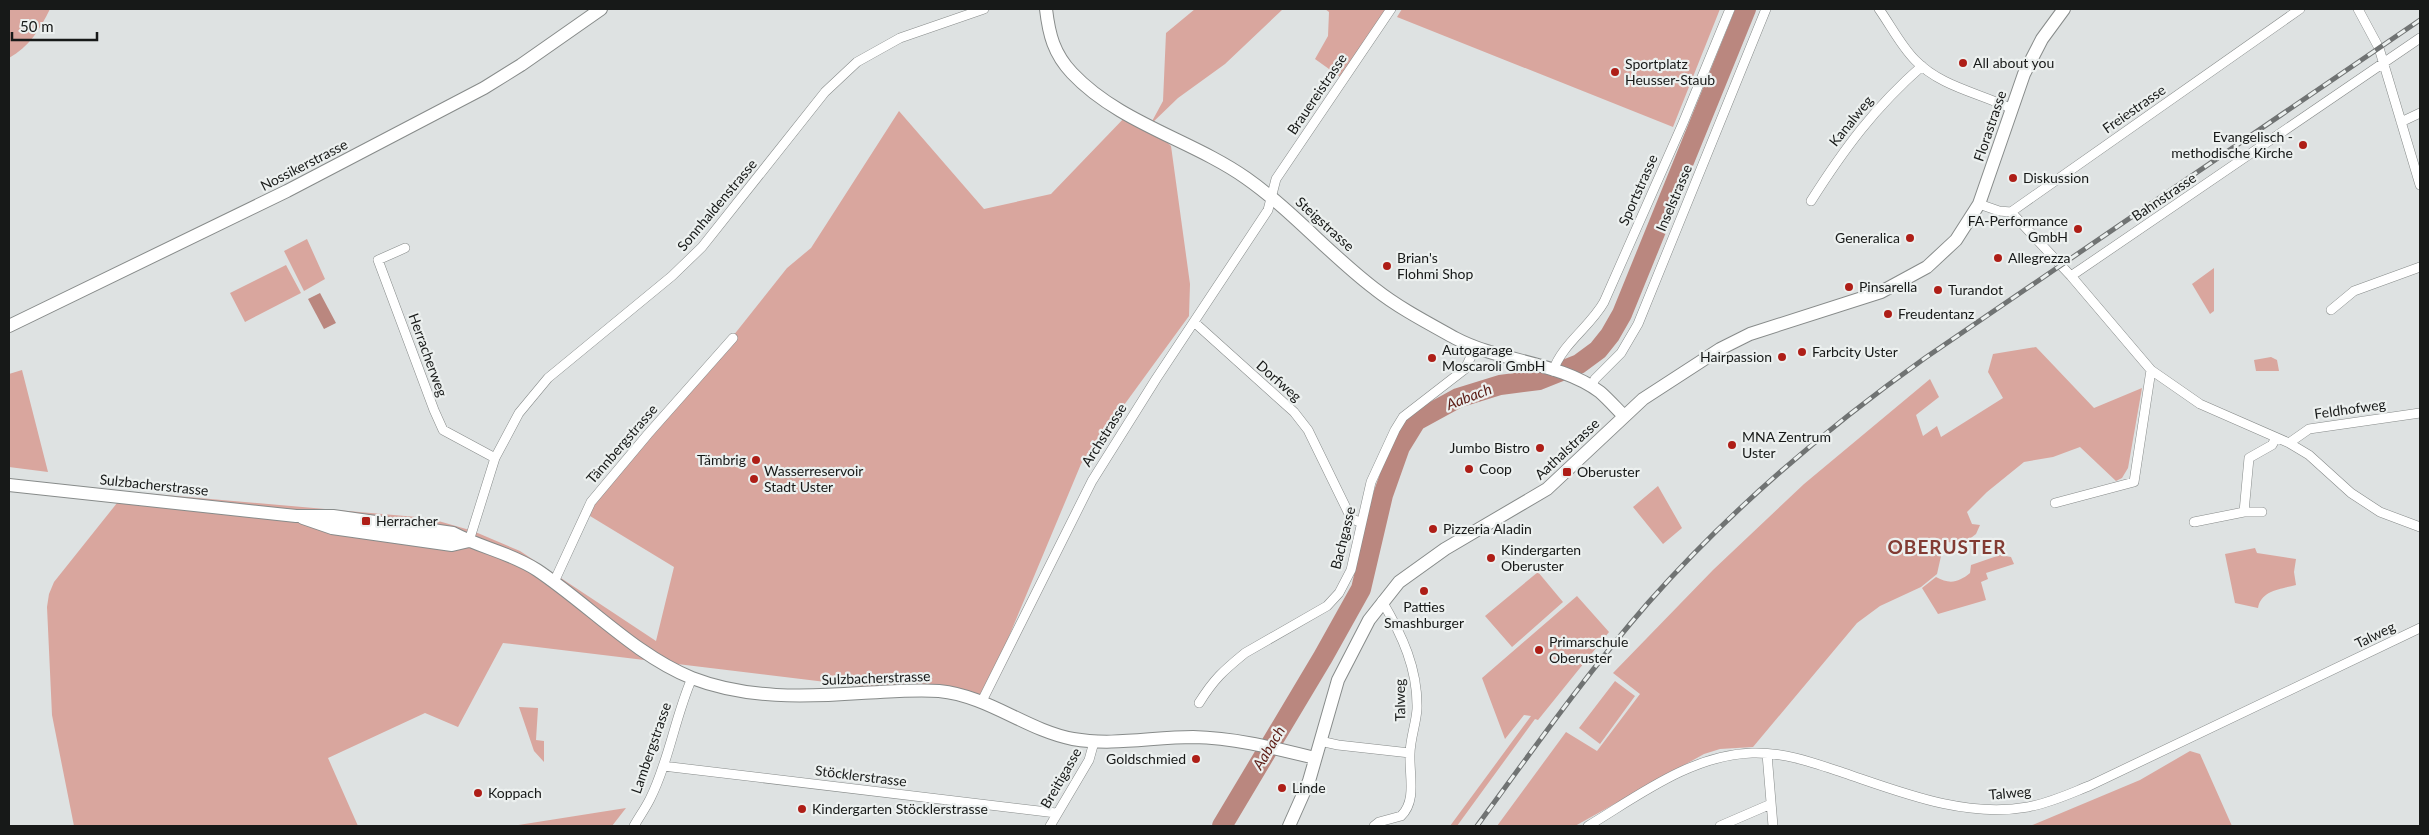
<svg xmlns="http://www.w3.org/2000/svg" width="2429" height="835" font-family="Lato,sans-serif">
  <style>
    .green { fill: #d9a69e }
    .water { fill: #ba877f }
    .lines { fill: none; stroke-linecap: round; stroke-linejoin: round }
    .river { stroke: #ba877f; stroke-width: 20 }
    .street-casing { stroke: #878b8a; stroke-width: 10 }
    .secondary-casing { stroke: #878b8a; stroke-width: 14 }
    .street { stroke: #fff; stroke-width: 9 }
    .secondary { stroke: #fff; stroke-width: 12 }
    .rail-casing { stroke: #707373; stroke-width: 5 }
    .rail { stroke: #ecf0ef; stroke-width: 3; stroke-dasharray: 9; stroke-linecap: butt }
    .poi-dot { fill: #ae1e17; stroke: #ecf0ef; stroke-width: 2 }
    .labels { text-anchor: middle; stroke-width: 4.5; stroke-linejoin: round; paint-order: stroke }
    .poi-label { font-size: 14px; fill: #171918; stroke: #ecf0ef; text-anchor: start }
    .street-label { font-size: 14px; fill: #171918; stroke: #ecf0ef }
    .water-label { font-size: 15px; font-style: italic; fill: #5c1d16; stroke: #ecf0ef }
    .district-label { font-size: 19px; font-weight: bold; letter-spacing: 1px; fill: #823b33; stroke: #ecf0ef }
  </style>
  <rect width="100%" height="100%" fill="#dee2e2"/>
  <!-- green -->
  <path class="green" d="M9,9H50C40,29 29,47 9,58Z
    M1195,9H1283L1225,64L1178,98L1150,125L1171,146L1190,284L1189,316L1081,464L982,701L503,643L458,727L425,713L328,758L358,826H74L52,715L47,607L49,594L54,582L121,498L142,493L428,518L473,531L520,551L656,641L674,567L590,516L596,489L733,336L787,268L811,248L899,111L984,209L1051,194L1128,114L1150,125L1163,101L1166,33Z
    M1325,9H1391L1343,79L1315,59L1328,36L1329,12Z
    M1402,9H1720L1673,127L1397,17Z
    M307,239L325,279L304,291L284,251Z
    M286,265L301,293L245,322L230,293Z
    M2214,268V311L2210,314L2192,284Z
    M2036,347L2094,408L2142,388L2128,468L2122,478L2116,481L2080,447L2053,457L2024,462L1987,492L1967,512L1972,524L1980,525L1976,534L1963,544L1948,542L1937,549L1941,556L1937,574L1921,587L1880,606L1857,623L1753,747L1720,749L1704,754L1575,826H1497L1566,732L1597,751L1640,694L1613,673L1713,570L1804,484L1930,379L1939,397L1916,415L1923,436L1937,426L1941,437L2003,398L1988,372L1993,354Z
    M2271,357L2277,360L2279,371H2256L2254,360Z
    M22,370L48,472L9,467V374Z
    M1658,486L1682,528L1663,544L1633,507Z
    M2255,548L2257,553L2296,559L2294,572L2296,585C2281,589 2261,590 2258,608L2235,603L2225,554Z
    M2000,555L2011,557L2014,564L1986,573L1988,579L1981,582L1986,600L1938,614L1922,588L1936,577C1950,585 1959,582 1970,573L1971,565Z
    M1538,572L1563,602L1512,647L1485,616Z
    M1577,596L1609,632L1538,720L1535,719L1457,826H1450L1531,716L1524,715L1505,739L1482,678Z
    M1615,681L1635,696L1600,744L1579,728Z
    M519,707L538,708L536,740L544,741V762L534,751Z
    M2190,751L2200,754L2232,826H2030L2140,780Z
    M626,808L612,826H512Z"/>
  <!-- water -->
  <path class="water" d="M320,293L336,323L324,329L308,299Z"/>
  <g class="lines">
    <!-- river -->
    <path class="river" d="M1222,826L1323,657L1361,589L1383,495L1400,447L1416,421L1458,398L1500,385L1539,380L1579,364L1598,350L1610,335L1622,314L1746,9"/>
    <defs>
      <path id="street" d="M1879,9C1891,26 1901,46 1915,60C1941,87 1980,93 2012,109
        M2358,9L2379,48L2420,185
        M2401,122L2420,113
        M1811,201C1844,149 1875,107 1922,66
        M1979,204L1999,211L2011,212L2300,9
        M2011,212L2071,276L2151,370L2200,404L2289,443L2309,455L2351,493L2380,512L2420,527
        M405,248L378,260L434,410L443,430L495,458
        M2071,276L2420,38
        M2331,310L2354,291L2420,267
        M1194,322L1294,412L1308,430L1351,518L1361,523
        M1553,371C1562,344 1590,327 1604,302L1683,123L1730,9
        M1591,387L1595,379L1621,353L1638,324L1766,9
        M2289,443L2309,429L2420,413
        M2055,503L2134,482L2151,370
        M2244,512H2262
        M2194,522L2244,512L2249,458L2272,445L2276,438
        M469,541L495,458L519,413L548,378L672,276L702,247L825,92L857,62L900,38L984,9
        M554,582L591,502L648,434L733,338
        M982,701L1092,481L1156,379L1268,210L1276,179L1391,9
        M1199,703C1214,679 1223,671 1245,653L1327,606L1339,593L1351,570L1371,482L1395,430L1403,417L1465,369L1475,348
        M1320,741L1338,745L1410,753
        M1767,754L1773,826
        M663,766L1056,813
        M634,826C639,817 645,809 650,799C669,761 675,717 692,678
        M1050,826L1089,760L1094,742
        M1374,826L1379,822L1401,816C1417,801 1409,775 1410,754C1410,739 1416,724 1417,709C1418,669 1402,635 1382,601
        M1588,826C1638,796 1691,755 1752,753C1785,752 1814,763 1844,773C1903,793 1965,818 2028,807C2050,803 2069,794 2089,786L2420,628
        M1720,826L1771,804"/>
      <path id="secondary" d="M1046,9C1049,35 1054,54 1072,73C1119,123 1192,140 1246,178C1293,211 1330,255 1375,289C1399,308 1428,323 1455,338C1500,362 1560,362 1600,392C1608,399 1616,408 1624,416
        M9,326L287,191L484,88L521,65L601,9
        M9,485L296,516H333L453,533C481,548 509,552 537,570C588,604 635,655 692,678C746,699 805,697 861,693C887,692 913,689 939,691C989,696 1026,730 1073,739C1113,746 1153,737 1193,737C1236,738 1274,748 1315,758
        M303,518L332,528L452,545L469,541
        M1289,826L1309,781L1338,680L1369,620L1399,582L1445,549L1547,489L1643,399L1720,349L1750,334L1881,292L1927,267L1956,240L1979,204L2024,74L2042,39L2064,9"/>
    </defs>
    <!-- street casing -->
    <use href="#street" class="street-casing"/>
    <!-- secondary casing -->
    <use href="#secondary" class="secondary-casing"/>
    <!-- street -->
    <use href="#street" class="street"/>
    <!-- secondary -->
    <use href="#secondary" class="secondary"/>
    <defs>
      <path id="rail" d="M1477,826C1532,751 1586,674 1648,603C1730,510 1824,430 1925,358L2420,20"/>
    </defs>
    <!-- rail casing -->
    <use href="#rail" class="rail-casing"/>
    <!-- rail -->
    <use href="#rail" class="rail"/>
  </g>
  <!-- markers -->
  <g class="poi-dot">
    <circle cx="1963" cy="63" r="5"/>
    <circle cx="1615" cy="72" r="5"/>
    <circle cx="2303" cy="145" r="5"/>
    <circle cx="2013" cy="178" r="5"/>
    <circle cx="2078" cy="229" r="5"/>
    <circle cx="1910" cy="238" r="5"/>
    <circle cx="1998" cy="258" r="5"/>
    <circle cx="1387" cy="266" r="5"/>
    <circle cx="1849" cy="287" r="5"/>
    <circle cx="1938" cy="290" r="5"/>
    <circle cx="1888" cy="314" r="5"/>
    <circle cx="1802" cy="352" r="5"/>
    <circle cx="1782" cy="357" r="5"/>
    <circle cx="1432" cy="358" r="5"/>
    <circle cx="1732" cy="445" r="5"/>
    <circle cx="1540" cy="448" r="5"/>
    <circle cx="756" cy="460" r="5"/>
    <circle cx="1469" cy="469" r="5"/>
    <rect x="1562" y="467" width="10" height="10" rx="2.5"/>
    <circle cx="754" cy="479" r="5"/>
    <rect x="361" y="516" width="10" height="10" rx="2.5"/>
    <circle cx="1433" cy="529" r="5"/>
    <circle cx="1491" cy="558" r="5"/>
    <circle cx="1424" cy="591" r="5"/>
    <circle cx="1539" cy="650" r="5"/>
    <circle cx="1196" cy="759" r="5"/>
    <circle cx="1282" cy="788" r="5"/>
    <circle cx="478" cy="793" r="5"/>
    <circle cx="802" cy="809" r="5"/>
  </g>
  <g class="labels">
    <!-- poi labels -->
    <g class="poi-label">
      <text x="1973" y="68">All about you</text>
      <text x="1625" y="69">Sportplatz<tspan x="1625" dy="16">Heusser-Staub</tspan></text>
      <text x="2293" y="142" text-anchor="end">Evangelisch -<tspan x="2293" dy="16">methodische Kirche</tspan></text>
      <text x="2023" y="183">Diskussion</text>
      <text x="2068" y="226" text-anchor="end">FA-Performance<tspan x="2068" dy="16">GmbH</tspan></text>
      <text x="1900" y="243" text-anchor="end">Generalica</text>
      <text x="1397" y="263">Brian's<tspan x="1397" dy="16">Flohmi Shop</tspan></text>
      <text x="2008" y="263">Allegrezza</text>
      <text x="1859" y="292">Pinsarella</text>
      <text x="1948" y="295">Turandot</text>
      <text x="1898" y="319">Freudentanz</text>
      <text x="1442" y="355">Autogarage<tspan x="1442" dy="16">Moscaroli GmbH</tspan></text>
      <text x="1812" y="357">Farbcity Uster</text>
      <text x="1772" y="362" text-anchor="end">Hairpassion</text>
      <text x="1742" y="442">MNA Zentrum<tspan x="1742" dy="16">Uster</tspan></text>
      <text x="1530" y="453" text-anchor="end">Jumbo Bistro</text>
      <text x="746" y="465" text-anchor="end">Tämbrig</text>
      <text x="1479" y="474">Coop</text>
      <text x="764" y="476">Wasserreservoir<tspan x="764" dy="16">Stadt Uster</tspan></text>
      <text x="1577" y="477">Oberuster</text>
      <text x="376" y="526">Herracher</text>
      <text x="1443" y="534">Pizzeria Aladin</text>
      <text x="1501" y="555">Kindergarten<tspan x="1501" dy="16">Oberuster</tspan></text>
      <text x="1424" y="612" text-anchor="middle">Patties<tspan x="1424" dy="16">Smashburger</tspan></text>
      <text x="1549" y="647">Primarschule<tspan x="1549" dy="16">Oberuster</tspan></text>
      <text x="1186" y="764" text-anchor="end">Goldschmied</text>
      <text x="1292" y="793">Linde</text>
      <text x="488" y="798">Koppach</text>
      <text x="812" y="814">Kindergarten Stöcklerstrasse</text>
    </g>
    <!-- street labels -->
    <g class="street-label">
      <text transform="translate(1317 94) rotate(-56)" y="5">Brauereistrasse</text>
      <text transform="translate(2134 109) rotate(-35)" y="5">Freiestrasse</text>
      <text transform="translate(1851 121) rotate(-51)" y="5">Kanalweg</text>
      <text transform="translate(1990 126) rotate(-71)" y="5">Florastrasse</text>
      <text transform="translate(304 165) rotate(-27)" y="5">Nossikerstrasse</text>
      <text transform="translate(1638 190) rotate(-66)" y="5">Sportstrasse</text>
      <text transform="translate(2164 197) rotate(-34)" y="5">Bahnstrasse</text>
      <text transform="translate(1674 198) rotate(-67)" y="5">Inselstrasse</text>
      <text transform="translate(717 205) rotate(-50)" y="5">Sonnhaldenstrasse</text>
      <text transform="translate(1325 224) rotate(42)" y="5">Steigstrasse</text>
      <text transform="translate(428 355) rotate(70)" y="5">Herracherweg</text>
      <text transform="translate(1279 381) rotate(41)" y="5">Dorfweg</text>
      <text transform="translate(2350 409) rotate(-8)" y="5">Feldhofweg</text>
      <text transform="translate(1104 435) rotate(-58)" y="5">Archstrasse</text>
      <text transform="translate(622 444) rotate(-49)" y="5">Tännbergstrasse</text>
      <text transform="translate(1567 449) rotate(-43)" y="5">Aathalstrasse</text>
      <text transform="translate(154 485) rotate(6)" y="5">Sulzbacherstrasse</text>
      <text transform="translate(1343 538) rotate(-76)" y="5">Bachgasse</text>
      <text transform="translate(2375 635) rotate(-26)" y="5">Talweg</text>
      <text transform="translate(876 678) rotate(-2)" y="5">Sulzbacherstrasse</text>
      <text transform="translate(1400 700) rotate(-91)" y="5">Talweg</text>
      <text transform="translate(651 748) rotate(-71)" y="5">Lambergstrasse</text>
      <text transform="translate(861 776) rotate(7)" y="5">Stöcklerstrasse</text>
      <text transform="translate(1061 778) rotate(-60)" y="5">Breitigasse</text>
      <text transform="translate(2010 793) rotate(-5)" y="5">Talweg</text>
    </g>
    <!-- water labels -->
    <g class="water-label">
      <text transform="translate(1469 397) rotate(-21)" y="5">Aabach</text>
      <text transform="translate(1269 748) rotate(-59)" y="5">Aabach</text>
    </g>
    <!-- district labels -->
    <g class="district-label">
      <text x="1947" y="554">OBERUSTER</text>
    </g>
  </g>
  <!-- border -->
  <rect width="2429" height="835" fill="none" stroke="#171918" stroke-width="20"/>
  <!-- scale -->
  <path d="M12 32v8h85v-8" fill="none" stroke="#171918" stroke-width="2.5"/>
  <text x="20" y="32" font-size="15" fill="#171918" stroke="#ecf0ef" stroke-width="4" paint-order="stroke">50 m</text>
</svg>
